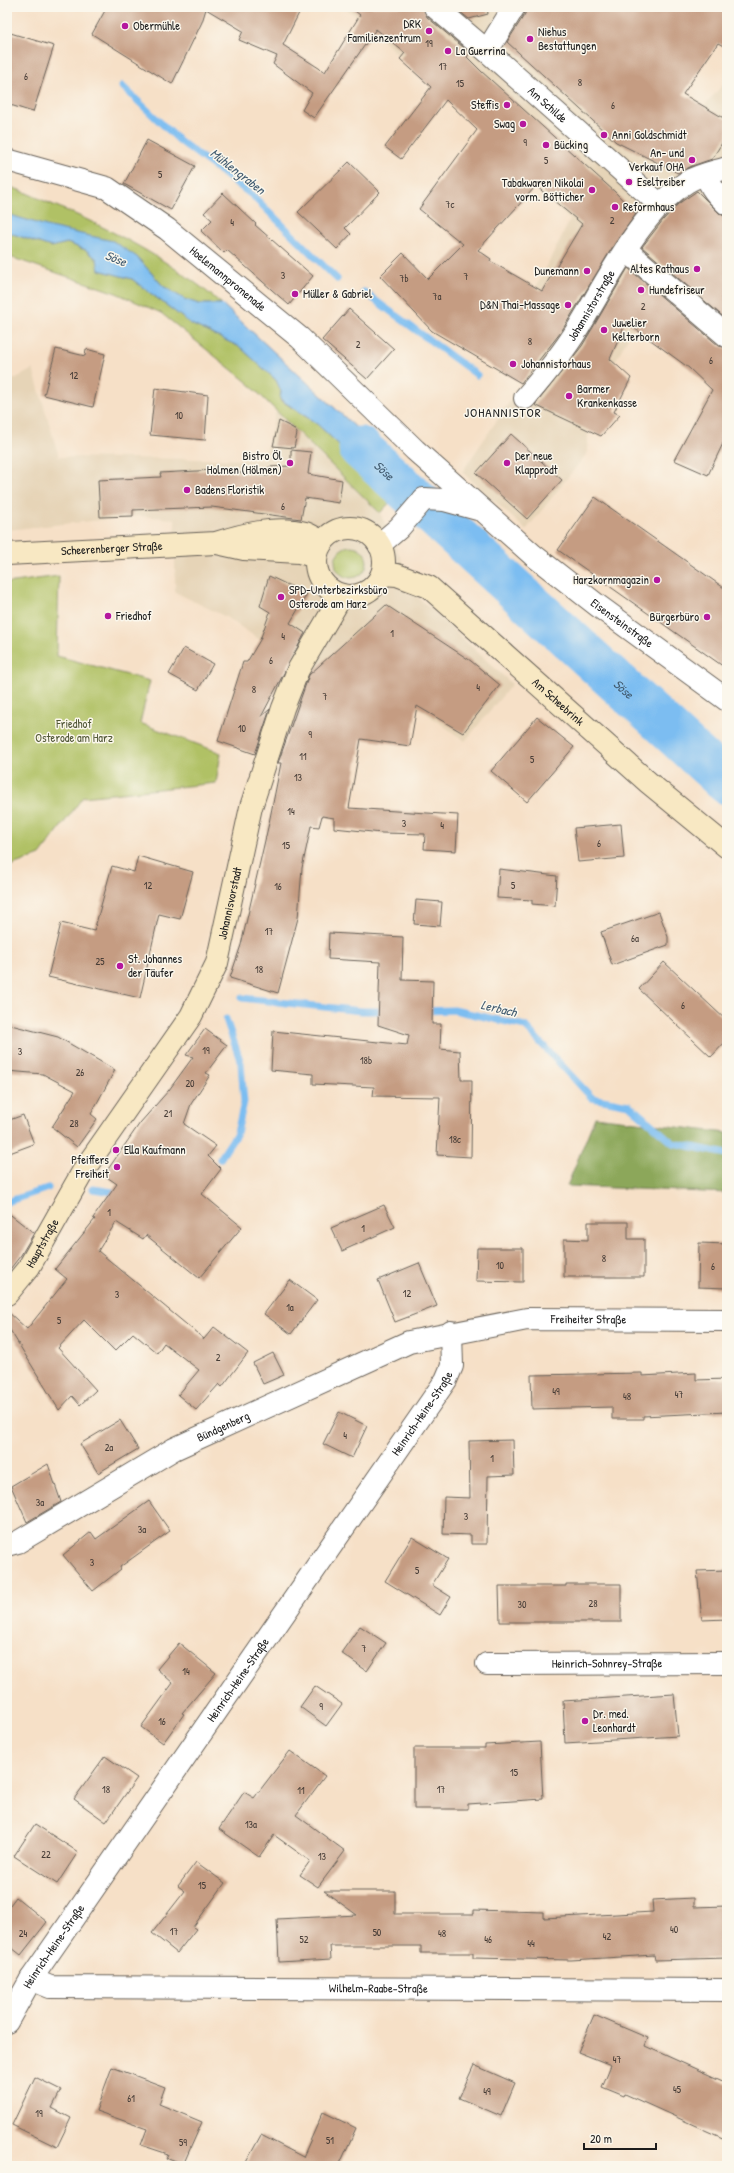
<svg xmlns="http://www.w3.org/2000/svg" width="734" height="2173" font-family="'Patrick Hand',sans-serif">
  <style>
    .built { fill: #e6d4b7 }
    .green { fill: #b0c165; stroke: #666e40 }
    .forest { fill: #8ca75a; stroke: #54623b }
    .water { fill: #7cbdf1; stroke: #4c6c86 }
    .lines { fill: none; stroke-linecap: round; stroke-linejoin: round }
    .stream { stroke: #7cbdf1; stroke-width: 7 }
    .river { stroke: #7cbdf1; stroke-width: 43 }
    .building { fill: #c59c82; fill-rule: evenodd }
    .street-casing { stroke: #686158; stroke-width: 24 }
    .secondary-casing { stroke: #686158; stroke-width: 24 }
    .street { stroke: #fff; stroke-width: 22 }
    .secondary { stroke: #f8e8c3; stroke-width: 22 }
    .poi-dot { fill: #b5179e; stroke: #fbf7ec; stroke-width: 1.5 }
    .labels { text-anchor: middle; stroke-width: 3; stroke-linejoin: round; paint-order: stroke }
    .number-label { font-size: 10px; fill: #463c36 }
    .poi-label { font-size: 12px; fill: #1c1c1c; stroke: #fbf7ec; text-anchor: start }
    .street-label { font-size: 12px; fill: #1c1c1c; stroke: #fbf7ec }
    .park-label { font-size: 12px; fill: #505636; stroke: #fbf7ec }
    .water-label { font-size: 13px; font-style: italic; fill: #425c71; stroke: #fbf7ec }
    .neighbourhood-label { font-size: 13px; letter-spacing: 1px; fill: #1c1c1c; stroke: #fbf7ec }
  </style>
  <rect width="100%" height="100%" fill="#fbf7ec"/>
  <filter id="ink" filterUnits="userSpaceOnUse"><feTurbulence type="fractalNoise" baseFrequency=".025" numOctaves="2"/><feDisplacementMap in="SourceGraphic" scale="8" xChannelSelector="R" yChannelSelector="G"/><feConvolveMatrix kernelMatrix="1 2 1 2 8 2 1 2 1" color-interpolation-filters="sRGB"/></filter>
  <filter id="wash" filterUnits="userSpaceOnUse"><feTurbulence type="fractalNoise" baseFrequency=".012" numOctaves="4" result="noise"/><feDisplacementMap in="SourceGraphic" scale="16" xChannelSelector="R" yChannelSelector="G"/><feGaussianBlur stdDeviation="0.9" result="paint"/><feColorMatrix in="noise" values="0 0 0 0 0 0 0 0 0 0 0 0 0 0 0 0 0 1.4 0 .05"/><feComposite in="paint" operator="in"/></filter>
  <g filter="url(#wash)">
    <rect width="100%" height="100%" fill="#f6e0c7"/>
    <!-- built -->
    <path class="built" d="M343,7H546L684,129L727,80V299L641,313L588,412V452L526,530L462,472L533,367L521,317L570,220L500,150L358,17Z
      M33,369L59,457L264,460L276,411L380,513L419,598L512,684L465,741L420,709L354,687L292,658L260,640L226,617L175,592V519L139,516L7,530V383Z"/>
    <!-- green -->
    <path class="green" d="M7,186C22,190 35,197 49,203C110,228 172,261 222,304H199L184,299L163,286L137,257L7,214Z
      M7,232L51,247L67,243L86,250L97,259L99,270L132,279L191,324L240,347L276,380L281,391L280,400L317,424L395,497L380,513L247,382L161,313L116,293L7,256Z
      M335 562a16 16 0 1 1 32 0a16 16 0 1 1-32 0Z
      M59,576L57,656L150,681L140,723L221,753L216,783L83,797L40,855L7,867V583Z"/>
    <!-- forest -->
    <path class="forest" d="M595,1117L727,1133V1193L567,1186Z"/>
    <!-- water -->
    <path class="water" d="M7,214L50,227L113,241L137,257L163,286L184,299L199,304H222L389,458L387,462L406,481L405,486L395,497L317,424L280,399L281,391L276,380L240,347L191,324L132,279L99,270L97,259L86,250L67,243L51,247L7,232Z"/>
    <g class="lines">
      <!-- stream -->
      <path class="stream" d="M122,86L180,141L253,196L337,279
        M364,292L477,375
        M242,998L361,1011H387
        M424,1011L454,1010L525,1026L592,1098L629,1105L673,1143L727,1154
        M220,1159L237,1133L244,1102L241,1063L226,1019
        M93,1189L113,1192L121,1191
        M7,1202L48,1188"/>
      <!-- river -->
      <path class="river" id="s1" d="M360,448L727,783"/>
    </g>
    <g id="blocks">
      <!-- building -->
      <path class="building" d="M107,7H302L283,45L325,72L360,15L350,7H423L427,17L470,53L467,57L481,71L615,192L636,214L615,243L561,332L521,383L432,331L380,276L403,253L428,279L463,244L419,209L477,130L446,100L401,159L385,147L431,87L400,59L405,53L376,29L314,118L302,110L312,93L273,64L277,56L239,40L243,31L206,9L202,22L172,84L92,34ZM536,186L582,224L542,291L490,261L491,259L478,250Z
        M454,7H487L488,14L469,19Z
        M526,7H727V48L718,43L683,94L727,120V135L712,159L692,166L678,173L616,142L507,42L525,14Z
        M7,32L54,46L33,112L7,104Z
        M147,140L195,166L171,210L124,184Z
        M349,162L380,192L345,228L351,234L337,249L298,212Z
        M697,191L719,213L727,218V320L642,247L663,220L678,204Z
        M223,193L256,224L255,225L313,276L289,305L227,250L224,253L201,231L212,220L204,213Z
        M628,268L719,346L727,348V435L708,475L674,460L712,390L689,368L626,322L610,359L631,378L614,412L620,415L601,436L535,405L582,346Z
        M349,309L394,349L367,379L322,340Z
        M56,349L85,356L86,349L105,354L93,407L44,395Z
        M155,388L208,395L205,440L150,435Z
        M279,421L293,428L297,433L294,448L273,446Z
        M511,434L562,480L527,519L476,473Z
        M291,450L311,452L308,474L342,480L339,503L305,498L301,519L212,507L133,510V516L100,517L98,480L161,477L160,473L215,470L268,476L269,467L291,466Z
        M595,497L727,590V669L558,550Z
        M269,576L307,594L290,623L305,633L261,717L270,709L255,754L218,741L243,662H247L260,640L270,612L260,606Z
        M386,605L471,661L500,685L463,733L417,706L410,746L361,739L349,808L458,815L456,851L424,849L425,834L382,833L334,828V818L322,816L319,827L311,826L302,868L298,918L278,993L230,978L241,945L269,823L281,763H278L309,675Z
        M184,648L213,664L198,690L169,674Z
        M537,717L574,747L527,802L491,771Z
        M621,824L624,858L578,862L574,828Z
        M138,856L193,872L180,919L159,914L140,998L48,977L61,923L94,931L112,866L134,872Z
        M499,869L557,876L555,906L532,904V900L497,898Z
        M416,900L442,902L440,926L414,924Z
        M659,912L668,937V945L612,965L601,932Z
        M329,933L403,937L402,980L433,981L432,1024H441L440,1049L460,1051L461,1080H472L471,1157L437,1155L440,1097L373,1096L374,1087L313,1084V1074L271,1070L273,1031L407,1045L409,1035L378,1025L380,962L328,959Z
        M664,962L727,1021V1040L711,1057L639,989Z
        M7,1024L58,1037L115,1070L91,1114L97,1119L77,1147L52,1127L75,1091L43,1074L7,1071Z
        M205,1029L227,1045L206,1073L210,1075L191,1104L184,1124L216,1146L208,1156L221,1169L202,1194L242,1227L199,1278L146,1235L143,1239L116,1222L98,1251L204,1339L214,1327L248,1353L222,1387L219,1384L196,1410L178,1395L199,1370L164,1343L157,1353L133,1333L115,1351L84,1320L58,1348L96,1390L80,1405L72,1396L59,1410L7,1325V1311L27,1329L67,1279L55,1269L95,1219L93,1218L117,1184L104,1175L140,1123L169,1090L193,1057L186,1055Z
        M23,1115L34,1144L7,1154V1121Z
        M384,1205L395,1227L342,1251L331,1228Z
        M7,1212L34,1233L21,1255L7,1273Z
        M588,1222H628V1239H644V1277H564V1239L588,1240Z
        M699,1243L727,1244V1288L698,1287Z
        M477,1248H523V1282L476,1281Z
        M419,1263L437,1306L395,1322L378,1280Z
        M290,1280L317,1300L291,1334L264,1314Z
        M273,1353L284,1375L263,1384L253,1363Z
        M642,1373V1376L696,1373V1380L727,1379V1412L643,1416V1419H612V1407L532,1409L531,1375Z
        M339,1412L367,1426L352,1458L323,1444Z
        M120,1420L138,1449L98,1473L80,1444Z
        M513,1440L514,1475L488,1476L487,1544H471V1535L443,1534L444,1497L470,1498L469,1441Z
        M48,1464L61,1502L27,1522L11,1486Z
        M149,1501L170,1531L120,1567L121,1569L93,1591L63,1555L91,1532L96,1539Z
        M412,1537L448,1559L432,1585L451,1597L440,1615L385,1581Z
        M727,1570V1619L702,1620L697,1571Z
        M566,1584H621V1622H500L499,1586H566Z
        M360,1626L386,1643L367,1671L341,1653Z
        M179,1643L216,1673L182,1713L184,1714L163,1743L141,1727L173,1683L157,1669Z
        M315,1686L342,1704L326,1726L300,1707Z
        M674,1694L678,1736L565,1743L563,1701Z
        M540,1742L543,1799L468,1804V1809H414V1748H485V1745Z
        M290,1751L325,1776L296,1815L345,1851L318,1887L300,1875L310,1861L274,1835L259,1857L219,1829L244,1792L254,1798Z
        M105,1756L137,1778L106,1822L74,1799Z
        M35,1824L78,1852L57,1884L14,1856Z
        M196,1862L225,1883L193,1927L196,1929L177,1953L152,1933L185,1891L178,1886Z
        M324,1891H395V1914H474V1910L544,1912V1918L653,1912L652,1900L694,1898V1907L727,1906V1958L655,1960L654,1955L571,1960L473,1958V1953H421V1946H330L331,1959L279,1962L277,1919L357,1915Z
        M16,1897L47,1922L21,1955L7,1944V1909Z
        M594,2015L648,2038L645,2046L727,2083V2140L625,2094L624,2096L602,2087L611,2065L578,2052Z
        M474,2065L515,2083L501,2116L459,2098Z
        M112,2067L165,2087L159,2104L202,2122L183,2165L166,2158L168,2154L141,2145L147,2129L96,2111Z
        M35,2077L61,2090L52,2108L71,2118L57,2147L12,2125Z
        M323,2112L356,2128L339,2166H244L261,2135L303,2157Z"/>
    </g>
  </g>
  <g filter="url(#ink)">
    <use href="#blocks" fill-opacity="0" stroke="#686158" stroke-width="1"/>
    <g class="lines">
      <defs>
        <g id="street">
          <path id="s2" d="M435,7L487,51L659,204"/>
          <path d="M487,51L514,7"/>
          <path id="s3" d="M7,160L107,188L167,229L300,338L415,450L533,555L597,605L727,700"/>
          <path d="M707,175C710,188 717,195 727,204"/>
          <path d="M626,250L727,336"/>
          <path id="s4" d="M525,398C544,376 562,354 577,330C606,283 640,212 687,182C698,175 714,172 727,168"/>
          <path d="M424,499L444,500L477,509"/>
          <path d="M379,545L399,528L424,499"/>
          <path id="s5" d="M7,1545L18,1542L174,1449L409,1342L527,1319L727,1320"/>
          <path id="s6" d="M487,1664L727,1663"/>
          <path id="s7" d="M31,1979L50,1987L727,1990"/>
          <path id="s8" d="M7,2022L31,1979L446,1380L452,1366L451,1332"/>
        </g>
        <g id="secondary">
          <circle cx="350" cy="562" r="34"/>
          <path d="M217,543L244,549L299,552L316,557"/>
          <path id="s9" d="M7,554L216,543C244,534 276,526 305,533C311,535 317,539 322,542"/>
          <path id="s10" d="M382,574L397,575L429,587L649,783L727,847"/>
          <path id="s11" d="M7,1294L29,1267L85,1168L191,1016L217,963L251,807L283,708L298,670L342,595"/>
        </g>
      </defs>
      <!-- street casing -->
      <use href="#street" class="street-casing"/>
      <!-- secondary casing -->
      <use href="#secondary" class="secondary-casing"/>
      <!-- street -->
      <use href="#street" class="street"/>
      <!-- secondary -->
      <use href="#secondary" class="secondary"/>
    </g>
  </g>
  <!-- markers -->
  <g class="poi-dot">
    <circle cx="125" cy="26" r="4"/>
    <circle cx="429" cy="31" r="4"/>
    <circle cx="530" cy="39" r="4"/>
    <circle cx="448" cy="51" r="4"/>
    <circle cx="507" cy="105" r="4"/>
    <circle cx="523" cy="124" r="4"/>
    <circle cx="604" cy="135" r="4"/>
    <circle cx="546" cy="145" r="4"/>
    <circle cx="692" cy="160" r="4"/>
    <circle cx="629" cy="182" r="4"/>
    <circle cx="592" cy="190" r="4"/>
    <circle cx="615" cy="207" r="4"/>
    <circle cx="697" cy="269" r="4"/>
    <circle cx="587" cy="271" r="4"/>
    <circle cx="641" cy="290" r="4"/>
    <circle cx="295" cy="294" r="4"/>
    <circle cx="568" cy="305" r="4"/>
    <circle cx="604" cy="330" r="4"/>
    <circle cx="513" cy="364" r="4"/>
    <circle cx="569" cy="396" r="4"/>
    <circle cx="290" cy="463" r="4"/>
    <circle cx="507" cy="463" r="4"/>
    <circle cx="187" cy="490" r="4"/>
    <circle cx="657" cy="580" r="4"/>
    <circle cx="281" cy="597" r="4"/>
    <circle cx="108" cy="616" r="4"/>
    <circle cx="707" cy="617" r="4"/>
    <circle cx="120" cy="966" r="4"/>
    <circle cx="116" cy="1150" r="4"/>
    <circle cx="117" cy="1167" r="4"/>
    <circle cx="585" cy="1721" r="4"/>
  </g>
  <g class="labels">
    <!-- number labels -->
    <g class="number-label">
      <text x="429" y="47">19</text>
      <text x="443" y="70">17</text>
      <text x="26" y="80">6</text>
      <text x="580" y="86">8</text>
      <text x="460" y="87">15</text>
      <text x="613" y="109">6</text>
      <text x="525" y="146">9</text>
      <text x="546" y="164">5</text>
      <text x="160" y="178">5</text>
      <text x="450" y="208">7c</text>
      <text x="612" y="224">2</text>
      <text x="232" y="226">4</text>
      <text x="283" y="279">3</text>
      <text x="466" y="280">7</text>
      <text x="404" y="282">7b</text>
      <text x="437" y="300">7a</text>
      <text x="643" y="310">2</text>
      <text x="530" y="345">8</text>
      <text x="358" y="348">2</text>
      <text x="711" y="364">6</text>
      <text x="74" y="379">12</text>
      <text x="179" y="419">10</text>
      <text x="283" y="510">6</text>
      <text x="392" y="637">1</text>
      <text x="283" y="640">4</text>
      <text x="271" y="664">6</text>
      <text x="478" y="691">4</text>
      <text x="254" y="693">8</text>
      <text x="325" y="700">7</text>
      <text x="242" y="732">10</text>
      <text x="310" y="738">9</text>
      <text x="303" y="760">11</text>
      <text x="532" y="763">5</text>
      <text x="298" y="781">13</text>
      <text x="291" y="815">14</text>
      <text x="404" y="827">3</text>
      <text x="442" y="829">4</text>
      <text x="599" y="847">6</text>
      <text x="286" y="849">15</text>
      <text x="148" y="889">12</text>
      <text x="513" y="889">5</text>
      <text x="278" y="890">16</text>
      <text x="269" y="935">17</text>
      <text x="635" y="942">6a</text>
      <text x="100" y="965">25</text>
      <text x="259" y="973">18</text>
      <text x="683" y="1009">6</text>
      <text x="206" y="1054">19</text>
      <text x="20" y="1055">3</text>
      <text x="366" y="1064">18b</text>
      <text x="80" y="1076">26</text>
      <text x="190" y="1087">20</text>
      <text x="168" y="1117">21</text>
      <text x="74" y="1127">28</text>
      <text x="455" y="1143">18c</text>
      <text x="109" y="1216">1</text>
      <text x="363" y="1232">1</text>
      <text x="604" y="1262">8</text>
      <text x="500" y="1269">10</text>
      <text x="713" y="1270">6</text>
      <text x="407" y="1297">12</text>
      <text x="117" y="1298">3</text>
      <text x="290" y="1311">1a</text>
      <text x="59" y="1324">5</text>
      <text x="218" y="1361">2</text>
      <text x="556" y="1395">49</text>
      <text x="679" y="1398">47</text>
      <text x="627" y="1400">48</text>
      <text x="345" y="1439">4</text>
      <text x="109" y="1451">2a</text>
      <text x="492" y="1462">1</text>
      <text x="40" y="1506">3a</text>
      <text x="466" y="1520">3</text>
      <text x="142" y="1533">3a</text>
      <text x="92" y="1566">3</text>
      <text x="417" y="1574">5</text>
      <text x="593" y="1607">28</text>
      <text x="522" y="1608">30</text>
      <text x="364" y="1652">7</text>
      <text x="186" y="1675">14</text>
      <text x="321" y="1710">9</text>
      <text x="162" y="1725">16</text>
      <text x="514" y="1776">15</text>
      <text x="106" y="1793">18</text>
      <text x="441" y="1793">17</text>
      <text x="301" y="1794">11</text>
      <text x="251" y="1828">13a</text>
      <text x="46" y="1858">22</text>
      <text x="322" y="1860">13</text>
      <text x="202" y="1889">15</text>
      <text x="674" y="1933">40</text>
      <text x="174" y="1935">17</text>
      <text x="377" y="1936">50</text>
      <text x="23" y="1937">24</text>
      <text x="442" y="1937">48</text>
      <text x="607" y="1940">42</text>
      <text x="304" y="1943">52</text>
      <text x="488" y="1943">46</text>
      <text x="531" y="1947">44</text>
      <text x="617" y="2063">47</text>
      <text x="677" y="2093">45</text>
      <text x="487" y="2095">49</text>
      <text x="131" y="2102">61</text>
      <text x="39" y="2117">19</text>
      <text x="330" y="2144">51</text>
      <text x="183" y="2146">59</text>
    </g>
    <!-- poi labels -->
    <g class="poi-label">
      <text x="421" y="28" text-anchor="end">DRK<tspan x="421" dy="14">Familienzentrum</tspan></text>
      <text x="133" y="30">Obermühle</text>
      <text x="538" y="36">Niehus<tspan x="538" dy="14">Bestattungen</tspan></text>
      <text x="456" y="55">La Guerrina</text>
      <text x="499" y="109" text-anchor="end">Steffis</text>
      <text x="515" y="128" text-anchor="end">Swag</text>
      <text x="612" y="139">Anni Goldschmidt</text>
      <text x="554" y="149">Bücking</text>
      <text x="684" y="157" text-anchor="end">An- und<tspan x="684" dy="14">Verkauf OHA</tspan></text>
      <text x="637" y="186">Eseltreiber</text>
      <text x="584" y="187" text-anchor="end">Tabakwaren Nikolai<tspan x="584" dy="14">vorm. Bötticher</tspan></text>
      <text x="623" y="211">Reformhaus</text>
      <text x="689" y="273" text-anchor="end">Altes Rathaus</text>
      <text x="579" y="275" text-anchor="end">Dunemann</text>
      <text x="649" y="294">Hundefriseur</text>
      <text x="303" y="298">Müller &amp; Gabriel</text>
      <text x="560" y="309" text-anchor="end">D&amp;N Thai-Massage</text>
      <text x="612" y="327">Juwelier<tspan x="612" dy="14">Kelterborn</tspan></text>
      <text x="521" y="368">Johannistorhaus</text>
      <text x="577" y="393">Barmer<tspan x="577" dy="14">Krankenkasse</tspan></text>
      <text x="282" y="460" text-anchor="end">Bistro Öl<tspan x="282" dy="14">Holmen (Hölmen)</tspan></text>
      <text x="515" y="460">Der neue<tspan x="515" dy="14">Klapprodt</tspan></text>
      <text x="195" y="494">Badens Floristik</text>
      <text x="649" y="584" text-anchor="end">Harzkornmagazin</text>
      <text x="289" y="594">SPD-Unterbezirksbüro<tspan x="289" dy="14">Osterode am Harz</tspan></text>
      <text x="116" y="620">Friedhof</text>
      <text x="699" y="621" text-anchor="end">Bürgerbüro</text>
      <text x="128" y="963">St. Johannes<tspan x="128" dy="14">der Täufer</tspan></text>
      <text x="124" y="1154">Ella Kaufmann</text>
      <text x="109" y="1164" text-anchor="end">Pfeiffers<tspan x="109" dy="14">Freiheit</tspan></text>
      <text x="593" y="1718">Dr. med.<tspan x="593" dy="14">Leonhardt</tspan></text>
    </g>
    <!-- street labels -->
    <g class="street-label">
      <text dy="4" stroke="none"><textPath href="#s2" startOffset="149">Am Schilde</textPath></text>
      <text dy="4" stroke="none"><textPath href="#s3" startOffset="255">Hoelemannpromenade</textPath></text>
      <text dy="4" stroke="none"><textPath href="#s4" startOffset="114">Johannistorstraße</textPath></text>
      <text dy="4" stroke="none"><textPath href="#s9" startOffset="105">Scheerenberger Straße</textPath></text>
      <text dy="4" stroke="none"><textPath href="#s3" startOffset="779">Eisensteinstraße</textPath></text>
      <text dy="4" stroke="none"><textPath href="#s10" startOffset="222">Am Scheebrink</textPath></text>
      <text dy="4" stroke="none"><textPath href="#s11" startOffset="454">Johannisvorstadt</textPath></text>
      <text dy="4" stroke="none"><textPath href="#s11" startOffset="62">Hauptstraße</textPath></text>
      <text dy="4" stroke="none"><textPath href="#s5" startOffset="633">Freiheiter Straße</textPath></text>
      <text dy="4" stroke="none"><textPath href="#s8" startOffset="737">Heinrich-Heine-Straße</textPath></text>
      <text dy="4" stroke="none"><textPath href="#s5" startOffset="247">Bündgenberg</textPath></text>
      <text dy="4" stroke="none"><textPath href="#s6" startOffset="120">Heinrich-Sohnrey-Straße</textPath></text>
      <text dy="4" stroke="none"><textPath href="#s8" startOffset="413">Heinrich-Heine-Straße</textPath></text>
      <text dy="4" stroke="none"><textPath href="#s8" startOffset="89">Heinrich-Heine-Straße</textPath></text>
      <text dy="4" stroke="none"><textPath href="#s7" startOffset="349">Wilhelm-Raabe-Straße</textPath></text>
    </g>
    <!-- park labels -->
    <g class="park-label">
      <text x="74" y="728">Friedhof<tspan x="74" dy="14">Osterode am Harz</tspan></text>
    </g>
    <!-- water labels -->
    <g class="water-label">
      <text transform="translate(238 171) rotate(38)" y="5">Mühlengraben</text>
      <text transform="translate(116 258) rotate(22)" y="5">Söse</text>
      <text dy="5" stroke="none"><textPath href="#s1" startOffset="33">Söse</textPath></text>
      <text dy="5" stroke="none"><textPath href="#s1" startOffset="357">Söse</textPath></text>
      <text transform="translate(499 1008) rotate(13)" y="5">Lerbach</text>
    </g>
    <!-- neighbourhood labels -->
    <g class="neighbourhood-label">
      <text x="503" y="417">JOHANNISTOR</text>
    </g>
  </g>
  <!-- margin -->
  <rect width="734" height="2173" fill="none" stroke="#fbf7ec" stroke-width="24"/>
  <!-- scale -->
  <path d="M584 2143v6h72v-6" fill="none" stroke="#1c1c1c" stroke-width="2"/>
  <text x="590" y="2143" font-size="12" fill="#1c1c1c" stroke="#fbf7ec" stroke-width="3" paint-order="stroke">20 m</text>
</svg>
